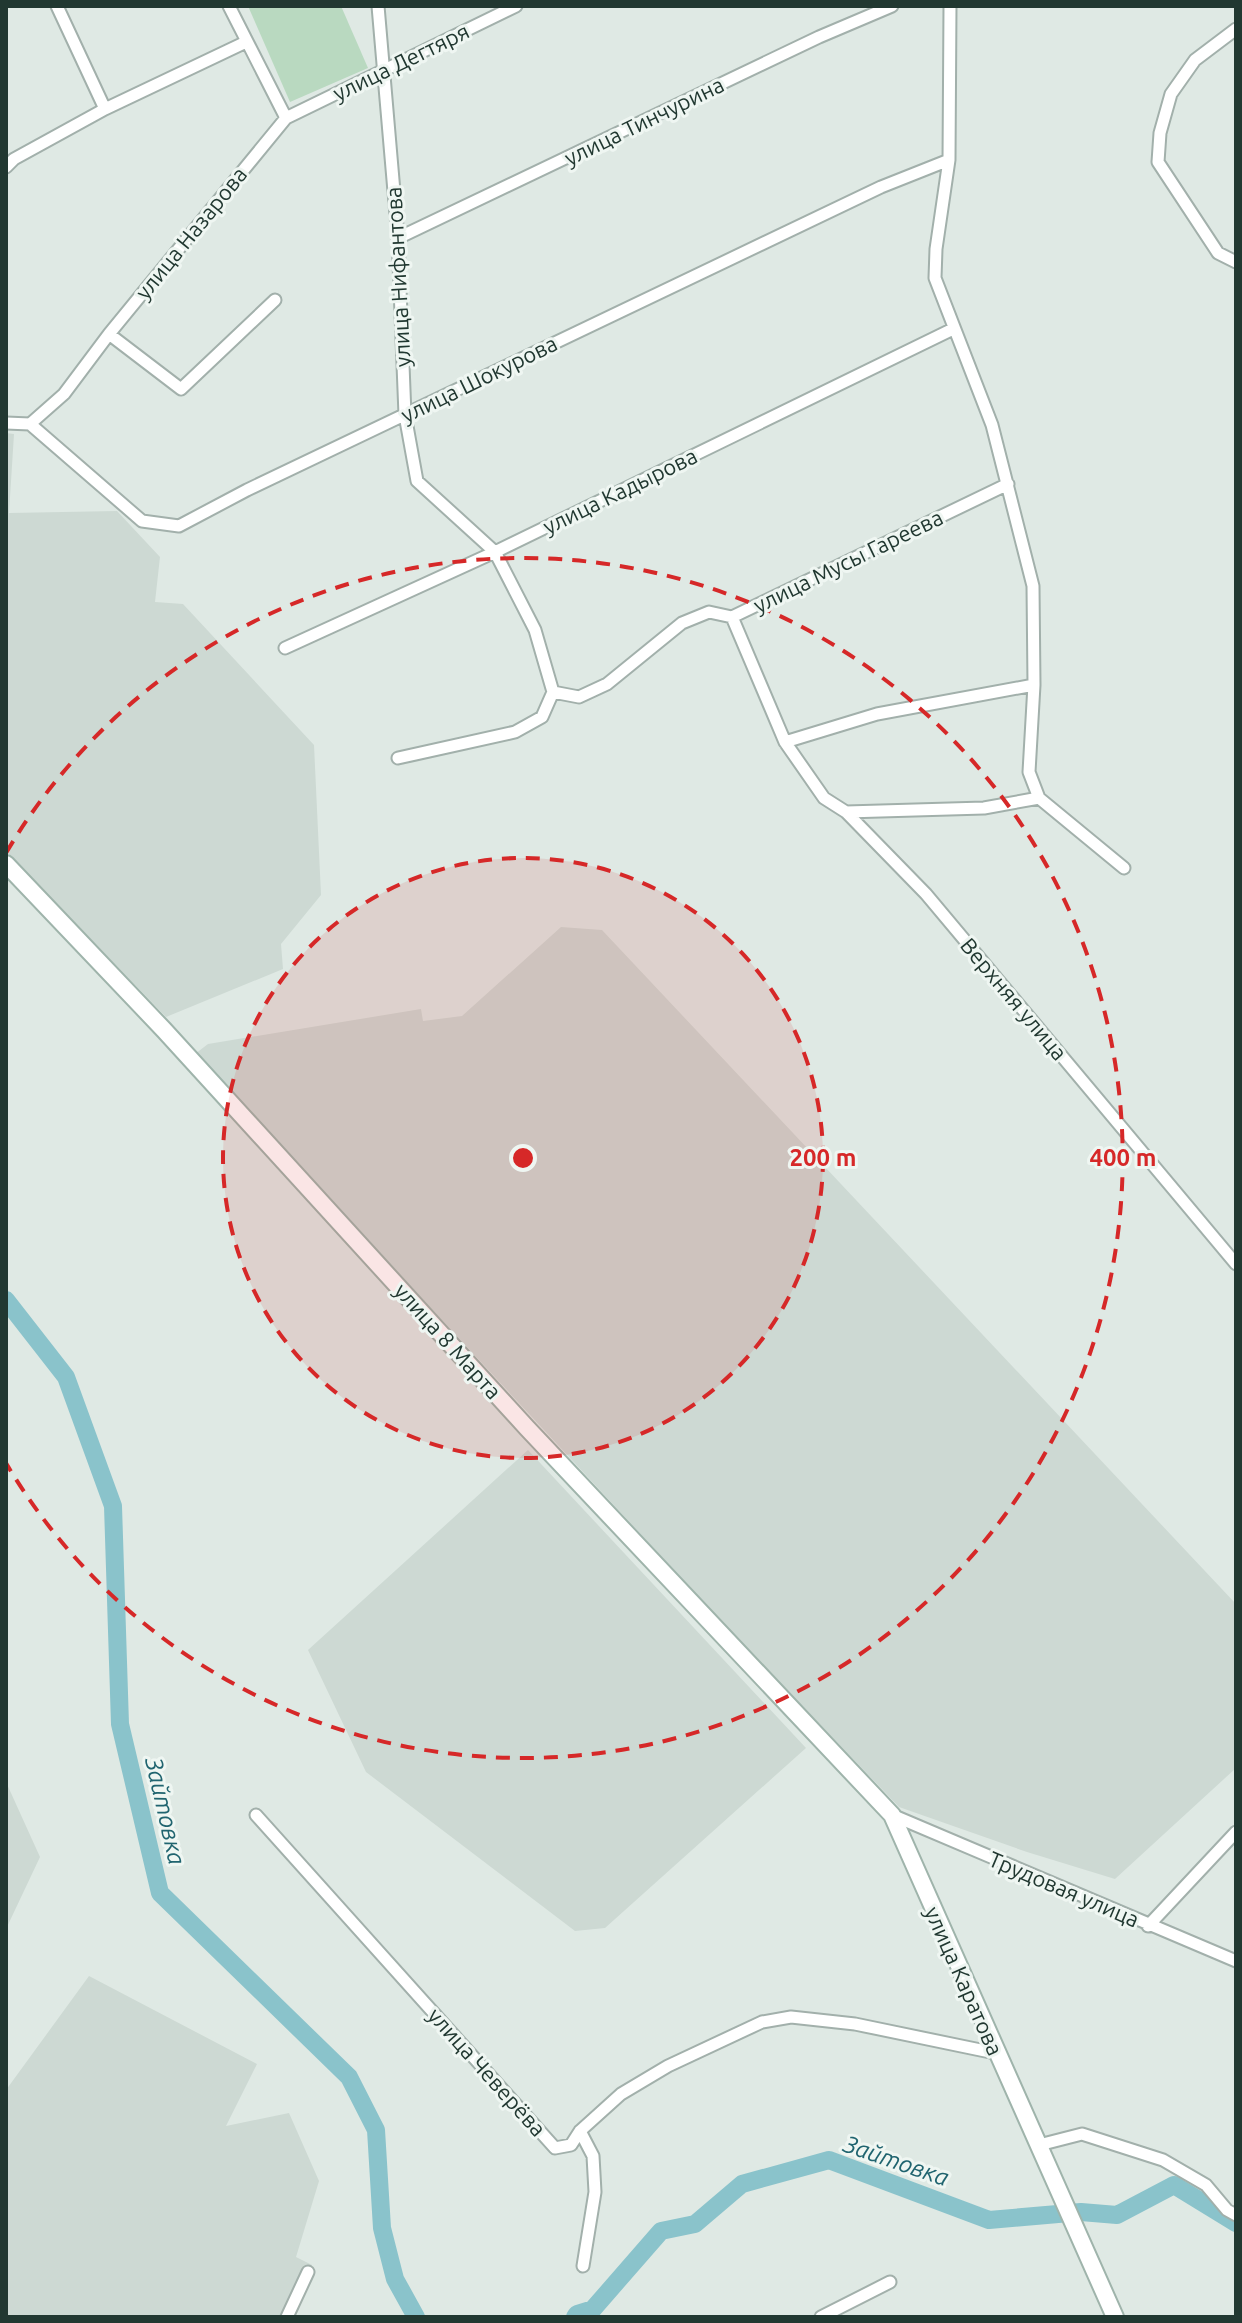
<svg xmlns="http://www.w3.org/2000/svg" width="1242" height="2323" font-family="Ubuntu,sans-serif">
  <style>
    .built { fill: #cdd9d3 }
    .green { fill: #b9d9c0 }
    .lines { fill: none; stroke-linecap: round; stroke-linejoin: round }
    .river { stroke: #8ac3cb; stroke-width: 18 }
    .minor-casing { stroke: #a2b0ab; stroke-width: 15 }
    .secondary-casing { stroke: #9fb4ab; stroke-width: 20 }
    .minor { stroke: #fff; stroke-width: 11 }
    .secondary { stroke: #fff; stroke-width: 16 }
    .ring { fill: none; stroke: #d62828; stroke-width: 4; stroke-dasharray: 14 10 }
    .labels { text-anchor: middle; stroke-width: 6; stroke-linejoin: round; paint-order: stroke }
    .street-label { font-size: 22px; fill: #213831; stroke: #eff6f2 }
    .water-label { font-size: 24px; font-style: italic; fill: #20646f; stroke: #eff6f2 }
    .centre { fill: #d62828; stroke: #eff6f2; stroke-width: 4 }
    .ring-label { font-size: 24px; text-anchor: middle; font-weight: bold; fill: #d62828; stroke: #eff6f2; stroke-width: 6; stroke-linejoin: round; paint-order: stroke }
  </style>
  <rect width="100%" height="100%" fill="#dfe9e4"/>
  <!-- built -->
  <path class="built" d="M6,433L14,434L9,513L117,511L160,557L155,602L183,604L314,745L321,895L281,944L283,969L166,1017L6,851Z
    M561,927L602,930L1236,1604V1768L1115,1879L1027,1852L899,1807L726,1626L195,1054L208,1044L421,1009L423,1021L462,1016Z
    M528,1450L806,1748L605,1928L575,1931L366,1772L308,1650Z
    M6,1782L40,1857L6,1929Z
    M89,1976L257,2064L226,2126L289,2113L319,2181L296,2257L312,2265L286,2317H6V2090Z"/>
  <!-- green -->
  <path class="green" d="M248,6H341L368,68L290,102Z"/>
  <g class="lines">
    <!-- river -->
    <path class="river" d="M6,1300L66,1377L113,1506L120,1724L160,1893L349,2077L376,2130L382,2228L395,2279L416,2317
      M575,2317L577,2314L593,2309L661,2231L695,2224L742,2184L829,2160L989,2220L1081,2212L1117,2215L1174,2185L1236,2223"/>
    <defs>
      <path id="minor" d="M57,6L105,109L246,42
        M378,6L398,238L405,415L417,481L495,552L535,630L553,692
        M950,6L949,160L936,249L935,278L992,425L1033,586L1034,685L1029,772L1039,798L1124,868
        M1236,29L1195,60L1171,94L1160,133L1158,162L1218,253L1236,262
        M286,118L516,6
        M6,167L14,159L105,109
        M398,238L819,37L892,6
        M109,334L181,389L275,300
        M6,423L30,424L64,394L109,334L286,118L229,6
        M30,424L142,521L179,526L247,490L881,187L949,160
        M732,617L785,742L824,798L846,812L926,894L1236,1264
        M285,648L495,552L953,329
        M785,742L877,714L1034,685
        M398,758L515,732L542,717L553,692L579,697L607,684L682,623L709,612L732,617L1008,484
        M846,812L984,808L1039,798
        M256,1815L555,2148L571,2145L580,2131L621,2094L668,2066L762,2022L791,2017L855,2024L995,2053
        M892,1815L1236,1961
        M1148,1926L1236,1832
        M580,2131L593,2156L595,2192L583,2266
        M1039,2145L1082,2134L1163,2160L1206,2185L1227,2210L1236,2215
        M287,2317L308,2272
        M821,2317L890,2282"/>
      <path id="secondary" d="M6,864L164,1030L527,1428L892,1815L1115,2317"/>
    </defs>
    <!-- minor casing -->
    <use href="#minor" class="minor-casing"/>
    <!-- secondary casing -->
    <use href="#secondary" class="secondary-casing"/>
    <!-- minor -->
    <use href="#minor" class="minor"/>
    <!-- secondary -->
    <use href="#secondary" class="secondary"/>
  </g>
  <!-- distance rings -->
  <circle cx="523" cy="1158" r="300" fill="#d62828" fill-opacity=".12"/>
  <g class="ring">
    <circle cx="523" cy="1158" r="300"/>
    <path d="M6 853A600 600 0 1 1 6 1463"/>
  </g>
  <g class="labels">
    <!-- street labels -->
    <g class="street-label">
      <text transform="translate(401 62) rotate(-26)" y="8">улица Дегтяря</text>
      <text transform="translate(644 121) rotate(-26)" y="8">улица Тинчурина</text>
      <text transform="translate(191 233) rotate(-51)" y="8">улица Назарова</text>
      <text transform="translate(398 277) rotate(-93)" y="8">улица Нифантова</text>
      <text transform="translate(479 379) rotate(-26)" y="8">улица Шокурова</text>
      <text transform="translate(620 491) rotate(-26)" y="8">улица Кадырова</text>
      <text transform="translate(848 561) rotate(-26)" y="8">улица Мусы Гареева</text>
      <text transform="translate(1014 999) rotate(50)" y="8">Верхняя улица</text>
      <text transform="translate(448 1341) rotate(48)" y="8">улица 8 Марта</text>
      <text transform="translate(1064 1889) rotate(23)" y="8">Трудовая улица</text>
      <text transform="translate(964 1981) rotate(66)" y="8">улица Каратова</text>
      <text transform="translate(487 2072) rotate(48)" y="8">улица Чеверёва</text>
    </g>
    <!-- water labels -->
    <g class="water-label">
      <text transform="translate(165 1811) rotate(77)" y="8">Зайтовка</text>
      <text transform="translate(896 2161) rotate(19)" y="8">Зайтовка</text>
    </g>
  </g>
  <circle cx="523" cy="1158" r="12" class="centre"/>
  <g class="ring-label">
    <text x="823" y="1166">200 m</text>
    <text x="1123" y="1166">400 m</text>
  </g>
  <!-- border -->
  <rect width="1242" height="2323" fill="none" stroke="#213831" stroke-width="16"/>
</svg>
